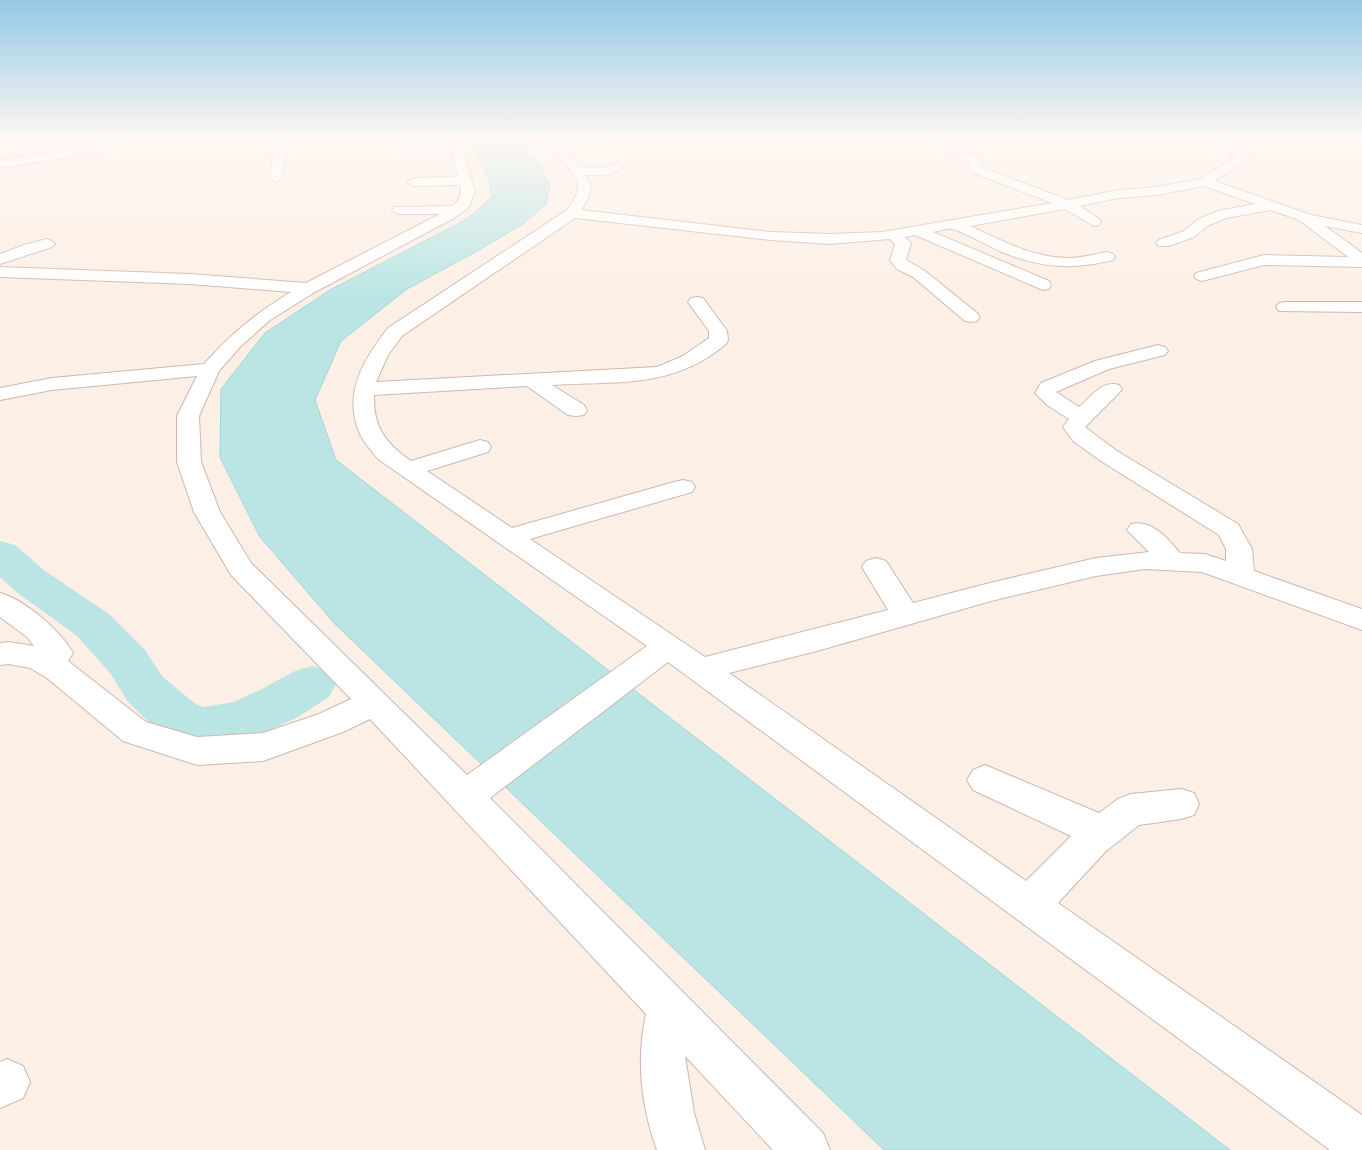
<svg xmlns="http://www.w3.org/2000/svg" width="1362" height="1150" font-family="'Source Sans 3',sans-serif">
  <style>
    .water { fill: #bae5e4; stroke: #a0d6d6 }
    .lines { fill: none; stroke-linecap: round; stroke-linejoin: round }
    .river { fill: #bae5e4; fill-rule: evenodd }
    .minor-casing { stroke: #cfb7ae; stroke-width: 2 }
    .minor { fill: #fff; fill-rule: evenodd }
    .wall { fill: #ceada3 }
  </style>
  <rect width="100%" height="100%" fill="#fcefe5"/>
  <!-- water -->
  <path class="water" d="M475,139H523V144L539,163L550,185L546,204L523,224L472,254L407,289L341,341L315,400L336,460L1230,1150H884L335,624L260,537L220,457L221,389L265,333L330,290L467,219L492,197L488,177L477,154Z"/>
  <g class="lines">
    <!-- river -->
    <path class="river" d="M0,541L15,545L45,571L109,614L145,650L162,676L194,703L203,707L234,702L262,689L295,671L312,666L329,671L336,684L329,697L298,717L259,735L241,741L202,747L158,731L128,702L111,674L77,636L15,591L0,577Z"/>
    <defs>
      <path id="minor" d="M117,139H137L135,141L89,154L0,168V160L89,147Z
        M275,139H287L282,178L276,182L270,178Z
        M392,139H405L408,142L460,139L475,192L469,207L454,218L315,292L270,320L241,346L219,371L199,416L201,462L220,512L251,563L467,775L647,646L378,459C372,451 364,443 360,434C342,394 364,359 388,328L567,210C573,203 581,190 577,180C572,169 552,150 544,139H632L626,142L562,146L579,167H605L617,163L623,167C614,177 598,175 585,175C595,186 589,199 581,210L771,232L830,234L882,232L1052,203L971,172L968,162L926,139H941L978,157L981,167L1068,200L1119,190L1157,187L1201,179L1237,156L1202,139H1218L1250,152L1252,155L1215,181L1311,215L1362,225V233L1325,226L1362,253V267L1264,265L1202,281L1196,279L1194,276L1196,273L1264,255L1348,257L1299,220L1271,210L1226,218L1207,226L1194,237L1169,246H1159L1156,243L1159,240L1184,231L1197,220L1218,211L1255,204L1204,186L1157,195L1119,198L1080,206L1099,219L1101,222L1099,225L1094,226L1065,209L970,226C1001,240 1033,258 1069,258C1082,258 1094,254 1107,252L1113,254L1115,257L1113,260C1072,270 1043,268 1004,253C992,248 963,231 952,229C947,228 939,231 933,232L1049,281L1051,285L1049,289L1043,290L915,235L905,237L911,243L906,260L925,271L977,313L980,317L977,321L971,322L965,321L913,277L897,269L890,260L895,244L890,239L830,244L771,240L575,218L402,336L388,355L376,382L657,367L683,356L709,338V331L688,302L691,298L697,297L703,298L727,331L728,340L726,344C673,389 617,381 552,385L584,405L587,410L584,415L576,416L568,415L527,386L374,395C373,427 385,443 411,461L480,440L488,442L491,447L488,452L427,471L512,528L674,482L683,480L692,482L695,487L692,492L530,539L705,657L888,610L862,567L866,561L876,558L886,561L913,603L990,583L1096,558L1149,552L1127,530L1131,524C1152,519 1167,538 1180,553L1205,554L1226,561V549L1219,535L1101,461L1073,441L1063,427L1069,419L1047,405L1035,393L1041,383L1095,361L1158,345L1165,347L1168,351L1165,355L1109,369L1056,392L1079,407C1091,397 1102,380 1119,385L1122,389L1119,393L1085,427L1117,451L1238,524L1252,549L1254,571L1362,609V630L1202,572L1145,569L1096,576L991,601L817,651L729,673L1026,881L1071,836L973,790L967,780L973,770L985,765L1099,813L1118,799L1131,794L1181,789L1194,793L1199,804L1194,815L1181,819L1139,825L1106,851L1058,903L1362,1115V1150H1330L668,662L490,798L823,1133L830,1150H773L685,1056L694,1113L705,1150H657C641,1106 636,1060 646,1014L370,719L343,732L263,761L197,765L123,741L47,678L30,668L9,664L0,665V643L9,642L34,646L27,637L0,617V593C25,600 60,630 73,653L68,661L146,722L197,737L263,733L319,714L351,699L231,575L194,512L177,462V416L197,376L52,390L0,400V388L52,378L204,364C233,332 255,314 291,292L190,284L0,277V267L190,274L306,283L440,214H399L392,210L394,207L453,206C460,200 462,194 460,185L413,186L407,182L413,178L458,177L450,146L405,149L401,148Z
        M47,239L52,241L55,244L52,247L0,264V254L24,245Z
        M1285,302H1362V312L1279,311L1276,307L1279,303Z
        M7,1059L23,1066L30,1082L23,1098L0,1108V1062Z"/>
    </defs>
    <!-- minor casing -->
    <use href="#minor" class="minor-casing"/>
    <!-- minor -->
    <use href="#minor" class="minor"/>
  </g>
  <!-- wall -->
  <path class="wall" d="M1251,139H1267L1264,141Z"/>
  <!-- sky -->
  <linearGradient id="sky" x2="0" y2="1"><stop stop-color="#95c8e6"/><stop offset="0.46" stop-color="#fef8f3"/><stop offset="1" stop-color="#fef8f3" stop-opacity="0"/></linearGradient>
  <rect width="1362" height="300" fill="url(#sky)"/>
</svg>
